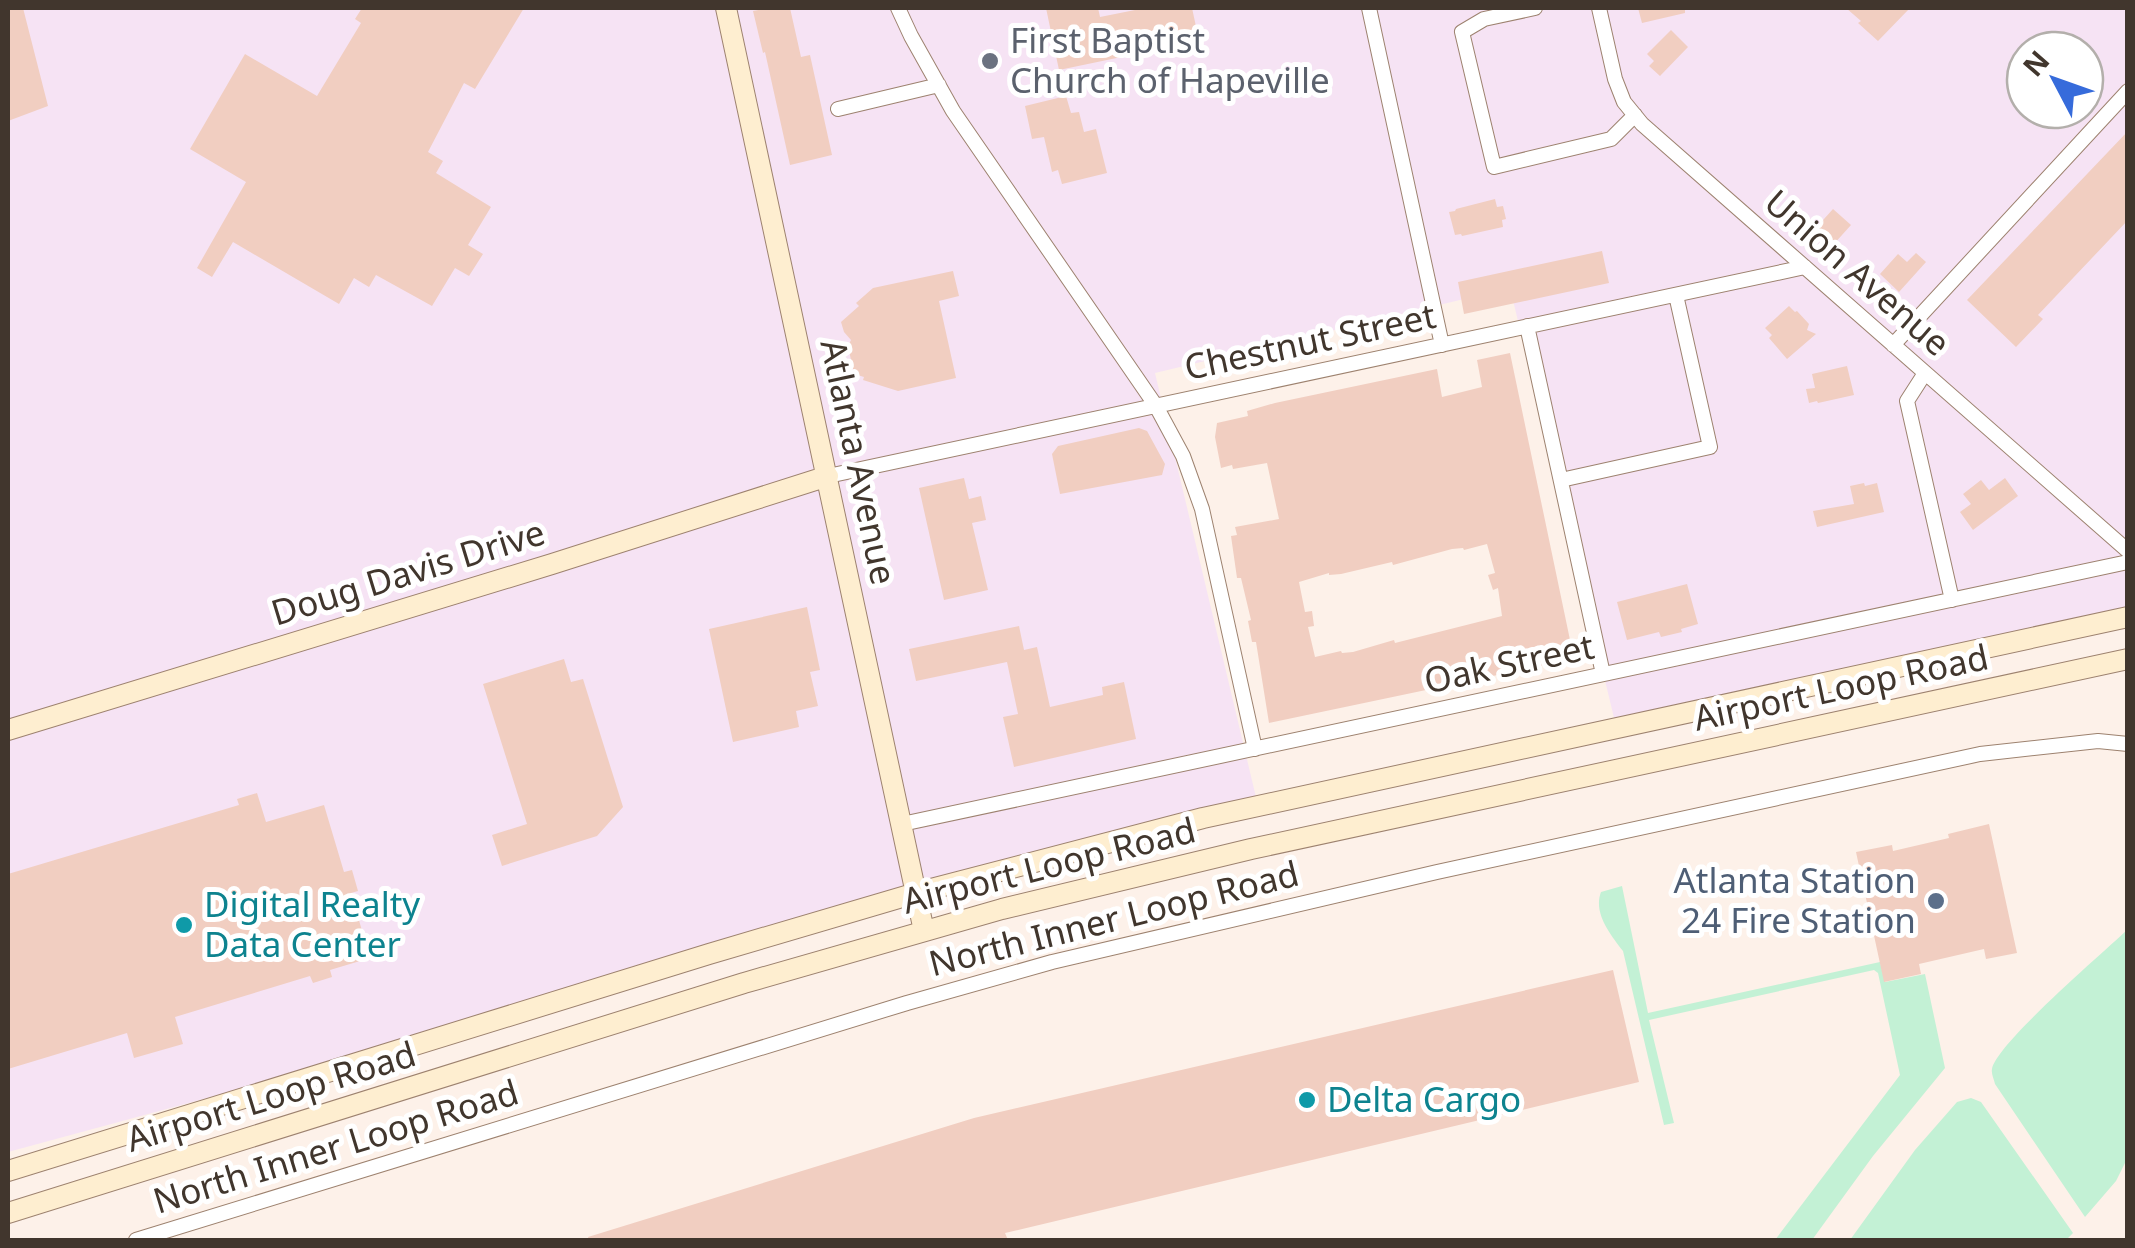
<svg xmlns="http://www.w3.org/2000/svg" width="2135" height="1248" font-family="'Noto Sans',sans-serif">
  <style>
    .commercial { fill: #f6e3f4; fill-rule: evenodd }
    .green { fill: #c3f1d5 }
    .building { fill: #f1cec1; fill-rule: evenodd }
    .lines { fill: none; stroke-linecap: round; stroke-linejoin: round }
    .street-casing { stroke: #9d826f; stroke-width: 16 }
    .secondary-casing { stroke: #9d826f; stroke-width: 22 }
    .street { stroke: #fff; stroke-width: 14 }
    .secondary { stroke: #feeed0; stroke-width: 20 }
    .worship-dot { fill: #6b7280; stroke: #fff; stroke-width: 4 }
    .service-dot { fill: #5c6f8a; stroke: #fff; stroke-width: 4 }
    .culture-dot { fill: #0f9aa8; stroke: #fff; stroke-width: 4 }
    .labels { text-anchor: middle; stroke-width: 10; stroke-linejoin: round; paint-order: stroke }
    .worship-label { font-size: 35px; fill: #5b616d; stroke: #fff; text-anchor: start }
    .street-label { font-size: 35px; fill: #41362d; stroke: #fff }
    .service-label { font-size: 35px; fill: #4e5e75; stroke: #fff; text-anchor: end }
    .culture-label { font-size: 35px; fill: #0d838f; stroke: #fff; text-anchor: start }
  </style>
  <rect width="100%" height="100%" fill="#fdf1e9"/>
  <!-- commercial -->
  <path class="commercial" d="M8,8H2127V610L1617,730L1510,288L1155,373L1260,814L972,882L318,1068L8,1152ZM2025,50H2085V110H2025Z"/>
  <!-- green -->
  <path class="green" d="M1622,886L1648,1013L1880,962L1885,982L1925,974L1945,1068L1873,1156L1812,1240H1775L1900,1075L1878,973L1874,970L1649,1020L1674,1123L1664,1125L1623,951C1610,934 1593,913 1601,892Z
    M2127,930V1159L2116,1181L2085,1217L1995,1084C1994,1079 1991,1074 1992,1069C1996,1044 2104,952 2127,930Z
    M1971,1098L1981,1102L2073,1233L2066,1240H1850L1915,1150L1957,1102Z"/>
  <!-- building -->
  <path class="building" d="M8,8H23L48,106L8,121Z
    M362,8H524L475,89L464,83L428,152L443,161L436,173L491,207L468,245L483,254L469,276L455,268L432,306L376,275L369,287L354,278L339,304L233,242L212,277L197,268L246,182L190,149L245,54L317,96L361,23L355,19Z
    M769,8H790L801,57L810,55L832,155L790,165L765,52L763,53L753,11Z
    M1046,8H1098L1100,17L1135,10L1134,8H1192L1200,45L1156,54L1155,50L1059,70Z
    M1638,8H1685V13L1642,23Z
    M1846,8H1910L1878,41L1858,23L1861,21Z
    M1671,30L1688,47L1660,76L1649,66L1654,61L1647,54Z
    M1066,96L1071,113L1079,112L1084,132L1096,129L1107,173L1062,184L1058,170L1052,172L1044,137L1032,139L1025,106Z
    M2128,131V220L2038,315L2043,319L2016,347L1967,300Z
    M1495,199L1497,207L1503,206L1506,219L1502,220L1503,227L1462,236L1461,234L1455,235L1449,212L1455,211L1456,209Z
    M1833,209L1851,225L1833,245L1815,229Z
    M1602,251L1609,283L1464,314L1458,282Z
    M1916,253L1926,262L1899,292L1880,274L1898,254L1907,262Z
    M953,271L959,296L939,301L956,378L898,391L863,380L864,377L854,374L848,346L851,340L844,332L841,322L859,306L856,303L873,288Z
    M1789,306L1795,312L1797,311L1809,324L1807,330L1816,334L1787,359L1769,338L1772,335L1765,328Z
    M1510,353L1574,659L1269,723L1256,642H1252L1248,621L1251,620L1241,578H1237L1231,536L1237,535L1235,527L1279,519L1267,463L1233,469L1232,465L1221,468L1215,437L1217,423L1248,416L1247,411L1275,403L1437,369L1442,397L1482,387L1477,360ZM1487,544L1495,573L1488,575L1493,590L1498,588L1502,616L1395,643L1394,640L1353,652L1342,653L1341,651L1315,657L1308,627L1314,626L1312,611L1305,612L1299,582L1329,573V575L1341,574L1392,562L1393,565L1452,549L1463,548L1464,550Z
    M1847,366L1854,395L1818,403L1817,401L1809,403L1806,389L1815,388L1812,374Z
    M1139,428L1147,431L1165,464L1162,475L1060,494L1052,454L1058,446Z
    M964,478L969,499L981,496L986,520L972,523L988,590L944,600L919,488Z
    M2005,478L2018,496L1973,530L1960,512L1971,504L1963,494L1981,480L1989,490Z
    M1864,483L1865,486L1877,483L1884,512L1817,527L1813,511L1854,504L1850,486Z
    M1687,584L1698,624L1681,629L1682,632L1661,637L1659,632L1627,640L1617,602Z
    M807,607L820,670L810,672L818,706L796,711L799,727L733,742L709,629Z
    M1019,626L1024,650L1037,647L1050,707L1103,695L1102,687L1124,682L1136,739L1014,767L1003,717L1018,714L1007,662L916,681L909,649Z
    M564,659L571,682L583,679L623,807L597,836L502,866L492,835L527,824L483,684Z
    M257,793L266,822L324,805L344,872L352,870L358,891L351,893L370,958L330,970L332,977L313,983L310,976L175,1017L183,1044L134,1058L127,1033L8,1069V874L239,805L237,799Z
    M1989,824L2017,953L1986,959L1984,949L1919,964L1921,974L1884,982L1856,852L1892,845L1893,851L1949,838L1948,834Z
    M1613,970L1639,1082L1005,1233L1008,1240H589L588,1237L974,1118Z"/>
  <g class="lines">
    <defs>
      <path id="street" d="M898,8L911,36L953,111L1156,406L1183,456L1202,509L1255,749
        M1369,8L1442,345
        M1535,8L1484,19L1462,32L1494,167L1611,139L1635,115
        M1599,8L1615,79L1624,102L1642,124L2128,551
        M838,109L939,85
        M1527,326L1603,674
        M1893,345L2128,91
        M1925,373L1907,401L1952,600
        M828,476L1805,267
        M1561,480L1710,447L1676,295
        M902,824L2128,562
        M136,1240L907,1003L1052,962L1437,872L1980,754L2098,741L2128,744"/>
      <path id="secondary" d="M726,8L924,931
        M8,730L552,564L828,476
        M8,1171L709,954L916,893L1203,818L2128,617
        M8,1213L744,983L1002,909L1251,849L2128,659"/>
    </defs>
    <!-- street casing -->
    <use href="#street" class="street-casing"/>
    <!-- secondary casing -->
    <use href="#secondary" class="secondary-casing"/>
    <!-- street -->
    <use href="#street" class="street"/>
    <!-- secondary -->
    <use href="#secondary" class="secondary"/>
  </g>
  <!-- markers -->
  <circle class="worship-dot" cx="990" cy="61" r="10"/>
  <circle class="service-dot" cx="1936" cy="901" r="10"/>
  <g class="culture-dot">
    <circle cx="184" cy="925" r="10"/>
    <circle cx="1307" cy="1100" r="10"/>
  </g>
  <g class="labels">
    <!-- worship labels -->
    <g class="worship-label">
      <text x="1010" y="53">First Baptist<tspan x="1010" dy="40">Church of Hapeville</tspan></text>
    </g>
    <!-- street labels -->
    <g class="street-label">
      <text transform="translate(1857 273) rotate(41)" y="12">Union Avenue</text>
      <text transform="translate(1310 342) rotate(-12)" y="12">Chestnut Street</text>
      <text transform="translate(858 462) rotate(78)" y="12">Atlanta Avenue</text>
      <text transform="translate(408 573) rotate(-17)" y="12">Doug Davis Drive</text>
      <text transform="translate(1509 664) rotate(-12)" y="12">Oak Street</text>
      <text transform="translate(1841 688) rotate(-12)" y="12">Airport Loop Road</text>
      <text transform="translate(1049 866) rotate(-14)" y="12">Airport Loop Road</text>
      <text transform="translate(1114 919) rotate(-14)" y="12">North Inner Loop Road</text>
      <text transform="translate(271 1097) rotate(-17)" y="12">Airport Loop Road</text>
      <text transform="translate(336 1147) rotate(-17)" y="12">North Inner Loop Road</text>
    </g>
    <!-- service labels -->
    <g class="service-label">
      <text x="1916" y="893">Atlanta Station<tspan x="1916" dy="40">24 Fire Station</tspan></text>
    </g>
    <!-- culture labels -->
    <g class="culture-label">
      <text x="204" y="917">Digital Realty<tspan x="204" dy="40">Data Center</tspan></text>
      <text x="1327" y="1112">Delta Cargo</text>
    </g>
  </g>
  <!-- border -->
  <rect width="2135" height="1248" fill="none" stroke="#41362d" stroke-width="20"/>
  <!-- north arrow -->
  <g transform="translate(2055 80) rotate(311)"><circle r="48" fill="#ffffff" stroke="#b3afab" stroke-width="2.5"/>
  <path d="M0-8L18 38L0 25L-18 38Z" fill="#366bdb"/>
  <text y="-15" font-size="28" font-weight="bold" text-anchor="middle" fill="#41362d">N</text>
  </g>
</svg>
